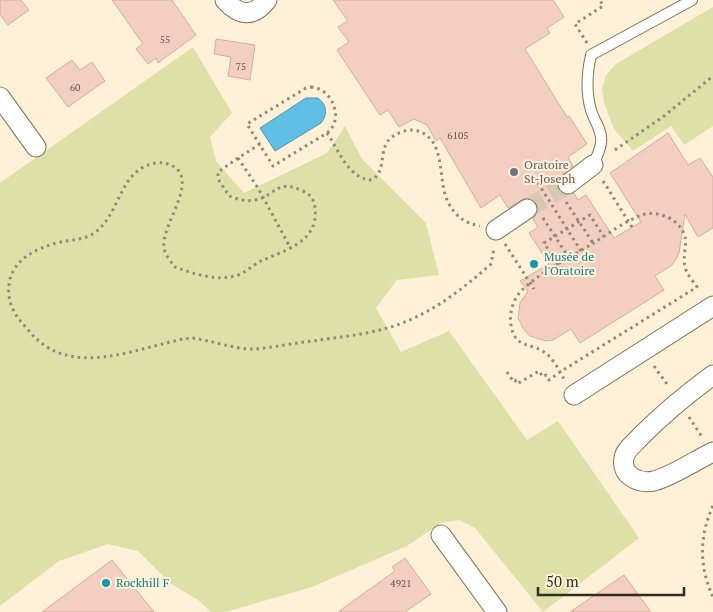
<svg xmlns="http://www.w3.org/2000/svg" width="713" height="612" font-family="'PT Serif',serif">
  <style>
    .green { fill: #dde1a8 }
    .water { fill: #5fbfe5; stroke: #5293aa }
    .building { fill: #f2cfc0; stroke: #d1afa1 }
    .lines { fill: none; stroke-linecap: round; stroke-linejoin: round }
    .street-tunnel { stroke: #d6c9b3; stroke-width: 19; stroke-dasharray: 19 9; stroke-linecap: butt }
    .lane-casing { stroke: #837358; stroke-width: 12 }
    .street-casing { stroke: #837358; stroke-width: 21 }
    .path { stroke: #938877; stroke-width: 3; stroke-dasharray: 2.5 4; stroke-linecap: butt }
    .lane { stroke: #fff; stroke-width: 10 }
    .street { stroke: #fff; stroke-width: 19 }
    .worship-dot { fill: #6b7280; stroke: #fff0d8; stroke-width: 2 }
    .culture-dot { fill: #0f9aa8; stroke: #fff0d8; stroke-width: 2 }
    .labels { text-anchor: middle; stroke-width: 4; stroke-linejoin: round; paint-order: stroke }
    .number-label { font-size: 10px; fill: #635549 }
    .worship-label { font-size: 12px; fill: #5b616d; stroke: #fff0d8; text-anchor: start }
    .culture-label { font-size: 12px; fill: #0d838f; stroke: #fff0d8; text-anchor: start }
  </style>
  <rect width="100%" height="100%" fill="#fff0d8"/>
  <!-- green -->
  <path class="green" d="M713,7V126L684,145L671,126L633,151L614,129L604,103L602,89L606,75L616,64Z
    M193,47L232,113L210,137L216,161L244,193L327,153L345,126L362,159L426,223L439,275L397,280L376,308L401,352L449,331L527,440L558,421L639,538L543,612L475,528L459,520L441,523L407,546L312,587L226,612H211L198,600L170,583L138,551L108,544L59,561L0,606V183Z"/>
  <!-- water -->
  <path class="water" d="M306,98H318C327,105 328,114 321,123L275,151L260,128Z"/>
  <!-- building -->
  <path class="building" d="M0,0H21L29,10L8,25L0,15Z
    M112,0H172L196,35L158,63L156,58L148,64L136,49L143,44Z
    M333,0H553L564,17L547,28L550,33L525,49L567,117L569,116L587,144L568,157L573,166L558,179L557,185L559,190L564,194L574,193L578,200L586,195L614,238L641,222L610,173L668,133L688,165L700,158L713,177V228L698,237L685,214L679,253L676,259L672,265L655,276L664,290L580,343L571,329L553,340L546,341L530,336L524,330L518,318L520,303L528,291L520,281L549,264L529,233L538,227L533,219L537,213L538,208L537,203L531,199L526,198L508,208L500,195L481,208L440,138L436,141L427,125L414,119L399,127L388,110L380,115L337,50L349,42L338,27L348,21Z
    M216,39L255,45L250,80L228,76L231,57L214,54Z
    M72,60L80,70L92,62L105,81L68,107L46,78Z
    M405,558L431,594L405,612H338L395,571L392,567Z
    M112,560L154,612H42Z
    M624,575L651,612H570Z"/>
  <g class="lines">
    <!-- street-tunnel -->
    <path class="street-tunnel" d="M527,209L568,184"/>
    <defs>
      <path id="lane" d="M593,165C596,158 600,151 601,143C603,131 594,121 591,110C586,93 587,73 591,55L692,0"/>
      <path id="street" d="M225,0C239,16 253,18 267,0
        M0,97L36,147
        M568,184L593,165
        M496,230L527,209
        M713,375C687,394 663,414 640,437C635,443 625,450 624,458C620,476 640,484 654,481C675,475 694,461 713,452
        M574,395L713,306
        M441,535L497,612"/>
    </defs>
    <!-- lane casing -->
    <use href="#lane" class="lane-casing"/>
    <!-- street casing -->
    <use href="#street" class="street-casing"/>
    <!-- path -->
    <path class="path" d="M587,43L575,24L603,6L600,0
      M311,87C332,88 345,119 327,133L273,166L247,124L306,88Z
      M327,133C339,150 348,179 372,180C388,170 377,148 392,137C399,132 410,128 418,131C447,140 437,181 448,202C455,216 464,223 480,226
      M260,144L238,158L258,188L291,249
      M615,150L664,116L713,76
      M238,158L218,172V179L229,196C237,199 246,202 255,200C276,196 276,178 303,191C311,194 314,200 315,208C319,242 285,250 261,261C253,265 246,272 238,275C217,282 195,274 175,267C171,262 165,255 164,248C161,225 195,187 177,169C171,164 164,162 156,163C120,169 121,210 98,230C86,241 71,239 56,243C36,249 16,258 10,279C7,291 9,303 15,313C18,319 24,325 29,331C71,382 138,346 190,338C196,338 202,340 208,341C222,344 241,350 256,349C275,347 294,343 313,341C344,336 378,334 407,321C439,308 466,286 491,264L494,248
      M603,181L632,227
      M538,183L581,251
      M566,202L593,243
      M543,218L569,258
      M505,244L534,289
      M558,265L544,243L590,215L604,237
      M654,366L669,387
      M507,372L513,381L515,380L517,384L539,371L543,377L546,375L549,380L560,372L697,287C693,281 687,275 685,267C681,250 694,237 674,221C666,215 652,211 642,215C627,220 606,235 592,244C569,258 542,271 522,290C513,299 509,313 511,325C515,349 530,342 544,352C553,358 559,370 564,379
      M689,417L702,437
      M713,506C699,536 699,567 713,597"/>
    <!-- lane -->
    <use href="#lane" class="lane"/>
    <!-- street -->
    <use href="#street" class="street"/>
  </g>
  <!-- markers -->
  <circle class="worship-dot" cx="514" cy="172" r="5"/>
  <g class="culture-dot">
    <circle cx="534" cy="264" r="5"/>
    <circle cx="106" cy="583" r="5"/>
  </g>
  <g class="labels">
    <!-- number labels -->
    <g class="number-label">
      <text x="165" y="43">55</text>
      <text x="241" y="70">75</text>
      <text x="75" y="91">60</text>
      <text x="458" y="139">6105</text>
      <text x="401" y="587">4921</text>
    </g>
    <!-- worship labels -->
    <g class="worship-label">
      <text x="524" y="169">Oratoire<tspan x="524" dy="14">St-Joseph</tspan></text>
    </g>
    <!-- culture labels -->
    <g class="culture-label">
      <text x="544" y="261">Musée de<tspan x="544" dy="14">l'Oratoire</tspan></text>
      <text x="116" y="587">Rockhill F</text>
    </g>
  </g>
  <!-- scale -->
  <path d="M538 587v8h146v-8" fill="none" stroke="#332c21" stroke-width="2.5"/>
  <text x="546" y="587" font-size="15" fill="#332c21" stroke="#fff0d8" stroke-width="4" paint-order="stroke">50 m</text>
</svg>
